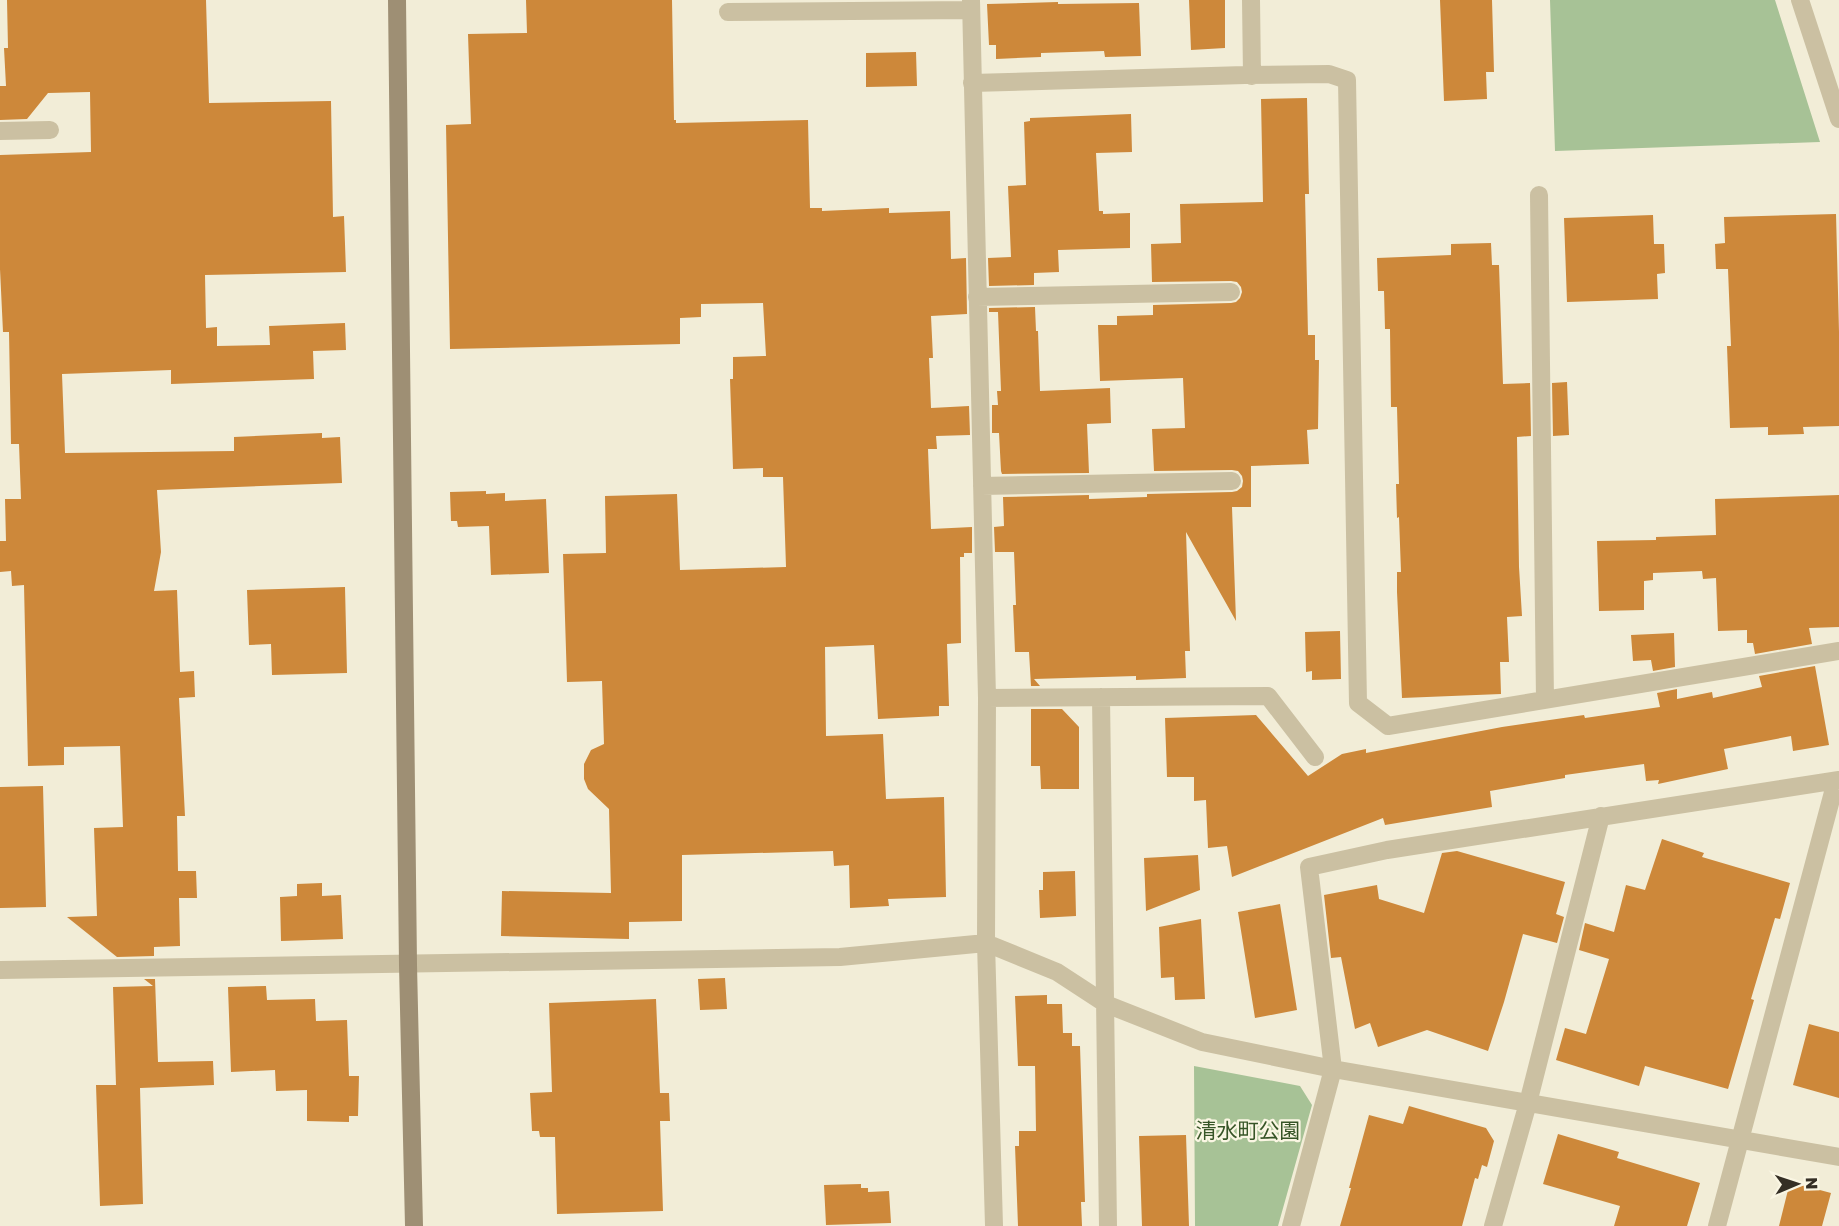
<svg xmlns="http://www.w3.org/2000/svg" width="1839" height="1226" font-family="'Golos Text','Noto Sans JP',sans-serif">
  <style>
    .green { fill: #a7c296 }
    .building { fill: #cd883a }
    .lines { fill: none; stroke-linecap: round; stroke-linejoin: round }
    .street { stroke: #cbc0a2; stroke-width: 18 }
    .secondary { stroke: #9e8f74; stroke-width: 18 }
    .labels { text-anchor: middle; stroke-width: 4.5; stroke-linejoin: round; paint-order: stroke }
    .park-label { font-size: 21px; fill: #375527; stroke: #faf6e3 }
  </style>
  <rect width="100%" height="100%" fill="#f2edd7"/>
  <!-- green -->
  <path class="green" d="M1550,0H1775L1820,142L1555,151Z
    M1194,1066L1300,1086L1312,1105L1278,1226H1195Z"/>
  <!-- building -->
  <path class="building" d="M7,0H206L209,103L331,101L333,217L344,216L346,272L205,275L206,328L217,327V346L270,345L269,326L345,323L346,350L313,351L314,379L171,384V370L62,374L65,453L234,451V437L322,433V438L340,437L342,483L157,490L161,552L154,591L177,590L180,672L194,671L195,697L179,698L185,816H177L178,871H196L197,898H179L180,946L154,947V956L117,957L67,917L97,916L94,828L123,827L120,746L64,747V765L28,766L24,585L12,586L11,571L0,572V541H6L5,499H21L19,444H11L9,332H3L0,269V155L91,152L90,92L48,93L27,119L0,120V86H6L4,48H8Z
    M526,0H672L674,120H676V123L808,120L810,208H822V211L889,208V213L950,211L951,259L966,258L967,314L931,316L933,358H929L931,408L969,406L970,435L936,436L937,449H928L931,529L972,527V553H964V557H960L961,643L947,644L949,706H939V716L878,719L874,645L825,647L826,736L883,734L886,799L944,797L946,897L888,899L889,906L850,908L849,865L834,866L833,851L682,855V921L629,922V939L501,936L502,891L611,893L609,809L588,789L584,779V764L591,750L604,744L602,681L567,682L563,554L606,553L605,496L677,494L680,570L786,567L783,477H763V468L733,469L730,379H733V357L766,356L763,303L701,304V317L680,318V344L450,349L446,125L471,124L468,34L527,33Z
    M1189,0H1225V48L1191,50Z
    M1440,0H1492L1494,72H1486L1487,99L1444,101Z
    M1058,2V4L1139,3L1141,56L1105,57L1104,51L1041,53V57L996,59V45H989L987,4Z
    M916,52L917,86L866,87V53Z
    M1307,98L1309,194H1305L1308,335H1315V360H1319L1318,429L1307,430L1309,464L1251,466V507H1232L1236,621L1186,532L1190,651H1185L1186,678L1136,680V676L1034,679L1040,686H1031L1029,652H1015L1013,605H1016L1014,552H995L994,527L1004,526L1003,497L1089,495V499L1147,497V494L1232,492L1237,491L1242,487L1243,481L1242,476L1238,471L1232,470L1154,471L1152,429L1185,428L1183,378L1100,381L1098,325H1117V316L1153,315V305L1231,303L1236,302L1240,298L1242,292L1241,287L1237,282L1231,281L1152,282L1151,244L1181,243L1180,204L1263,202L1261,99Z
    M1131,114L1132,152L1096,153L1099,211H1103V214L1130,213V248L1058,250L1059,272L1034,273V285L989,286L988,258L1011,257L1008,186L1026,185L1024,122L1030,121V118Z
    M1836,214L1839,332V426L1803,427L1804,434L1768,435V427L1730,428L1727,346H1731L1728,269H1716L1715,244L1725,243L1724,217Z
    M1653,215L1654,244H1664L1665,273L1657,274L1658,299L1567,302L1564,218Z
    M1491,243L1492,265H1499L1503,384L1530,383L1531,436L1517,437L1519,567L1522,616L1507,617L1509,662H1500L1501,694L1402,698L1397,592V572H1401L1399,517L1397,518L1396,484H1399L1397,407H1391L1390,329H1385L1384,291H1378L1377,258L1451,255V244Z
    M1035,307L1036,331H1038L1040,391L1110,388L1111,423L1087,424L1089,473L1002,474L1001,471L999,433H992V405H998L997,391H1001L998,312H989V308Z
    M1567,382L1569,435L1553,436L1552,383Z
    M486,491V494L505,493V501L546,499L549,573L491,575L489,526L458,527L457,521H451L450,492Z
    M1839,495V627L1809,628L1812,644L1755,654L1753,643H1747V630L1718,631L1716,578L1703,579L1702,571L1653,573V580L1644,581V610L1599,611L1597,541L1656,540V537L1716,535L1715,499Z
    M345,587L347,673L272,675L271,644L249,645L247,590Z
    M1340,631L1341,679L1312,680V671L1306,672L1305,632Z
    M1674,633L1675,667L1653,671L1651,660L1633,661L1631,635Z
    M1815,666L1829,745L1793,751L1791,736L1724,749L1728,769L1658,784L1659,780L1646,781L1644,764L1565,775V778L1490,791L1492,807L1385,825L1383,818L1232,877L1227,846L1208,848L1206,800L1194,801V777H1167L1165,718L1256,715L1308,776L1342,754L1366,749V753L1502,727L1584,715L1585,718L1660,707L1657,693L1677,689V699L1712,692L1713,698L1762,687L1759,676Z
    M1031,709H1062L1079,727V789H1041L1040,766H1031Z
    M43,786L46,907L0,908V787Z
    M1662,839L1704,853L1702,857L1790,883L1780,919L1775,918L1751,999L1754,1000L1728,1089L1645,1066L1639,1086L1556,1060L1565,1028L1586,1034L1609,959L1579,950L1585,923L1614,932L1626,885L1645,890Z
    M1457,851L1565,882L1556,914L1564,917L1557,943L1523,934L1504,1002L1488,1051L1427,1030L1378,1047L1370,1023L1355,1029L1341,957L1331,958L1324,895L1377,885L1379,899L1424,913L1442,853Z
    M1198,855L1200,890L1146,911L1144,858Z
    M1075,871L1076,916L1040,918L1039,890H1043V872Z
    M322,883V896L341,895L343,939L281,941L280,897L297,896V884Z
    M1280,904L1297,1010L1255,1018L1238,912Z
    M1201,919L1205,999L1175,1000L1174,977L1161,978L1159,927Z
    M725,978L727,1009L700,1010L698,979Z
    M144,979H155L158,1062L213,1061L214,1085L140,1088L143,1204L100,1206L96,1085H116L113,987L153,986Z
    M266,986L267,1000L315,999L316,1021L347,1020L349,1076H359L358,1116H349V1122L307,1121V1090L276,1091L275,1070L231,1072L228,987Z
    M1047,995V1004H1062L1063,1033H1072V1046H1080L1085,1202H1081L1082,1226H1018L1015,1146H1019V1131H1036L1035,1066H1018L1015,996Z
    M656,999L660,1093H669L670,1121H660L663,1211L557,1214L555,1137H540L539,1131H532L530,1093L552,1092L549,1003Z
    M1809,1024L1839,1032V1098L1793,1085Z
    M1409,1106L1486,1128L1494,1141L1487,1167L1482,1165L1478,1179L1475,1178L1462,1226H1340L1351,1188H1349L1369,1115L1403,1124Z
    M1558,1134L1619,1152L1617,1158L1700,1183L1687,1226H1614L1620,1206L1543,1184Z
    M1186,1135L1189,1226H1142L1139,1136Z
    M1790,1182L1831,1193L1822,1226H1779Z
    M861,1184V1188H868V1192L889,1191L891,1223L826,1225L824,1185Z"/>
  <g class="lines">
    <!-- street -->
    <path class="street" d="M971,0L987,698L986,943L994,1226
      M1251,0L1252,76
      M1800,0L1839,119
      M728,12L971,10
      M972,83L1245,75L1329,74L1347,80L1358,703L1388,726L1839,651
      M0,131L50,130
      M1539,195L1545,700
      M977,297L1231,292
      M982,486L1232,481
      M1101,697L1108,1226
      M987,698L1268,696L1315,757
      M0,970L840,957L986,943L1057,972L1106,1004L1202,1042L1333,1069L1839,1157
      M1291,1226L1333,1069L1309,867L1387,850L1839,780
      M1493,1226L1528,1103L1601,816
      M1717,1226L1836,781"/>
    <!-- secondary -->
    <path class="secondary" d="M397,0L408,965L414,1226"/>
  </g>
  <g class="labels">
    <!-- park labels -->
    <g class="park-label">
      <text x="1248" y="1138">清水町公園</text>
    </g>
  </g>
  <!-- north arrow -->
  <g transform="translate(1797 1184) rotate(88)" stroke="#faf6e3" stroke-width="4.5" paint-order="stroke">
  <path d="M0-4.5L10 22L0 15L-10 22Z" fill="#352f25"/>
  <text y="-9" font-size="16" font-weight="bold" text-anchor="middle" fill="#352f25">N</text>
  </g>
</svg>
